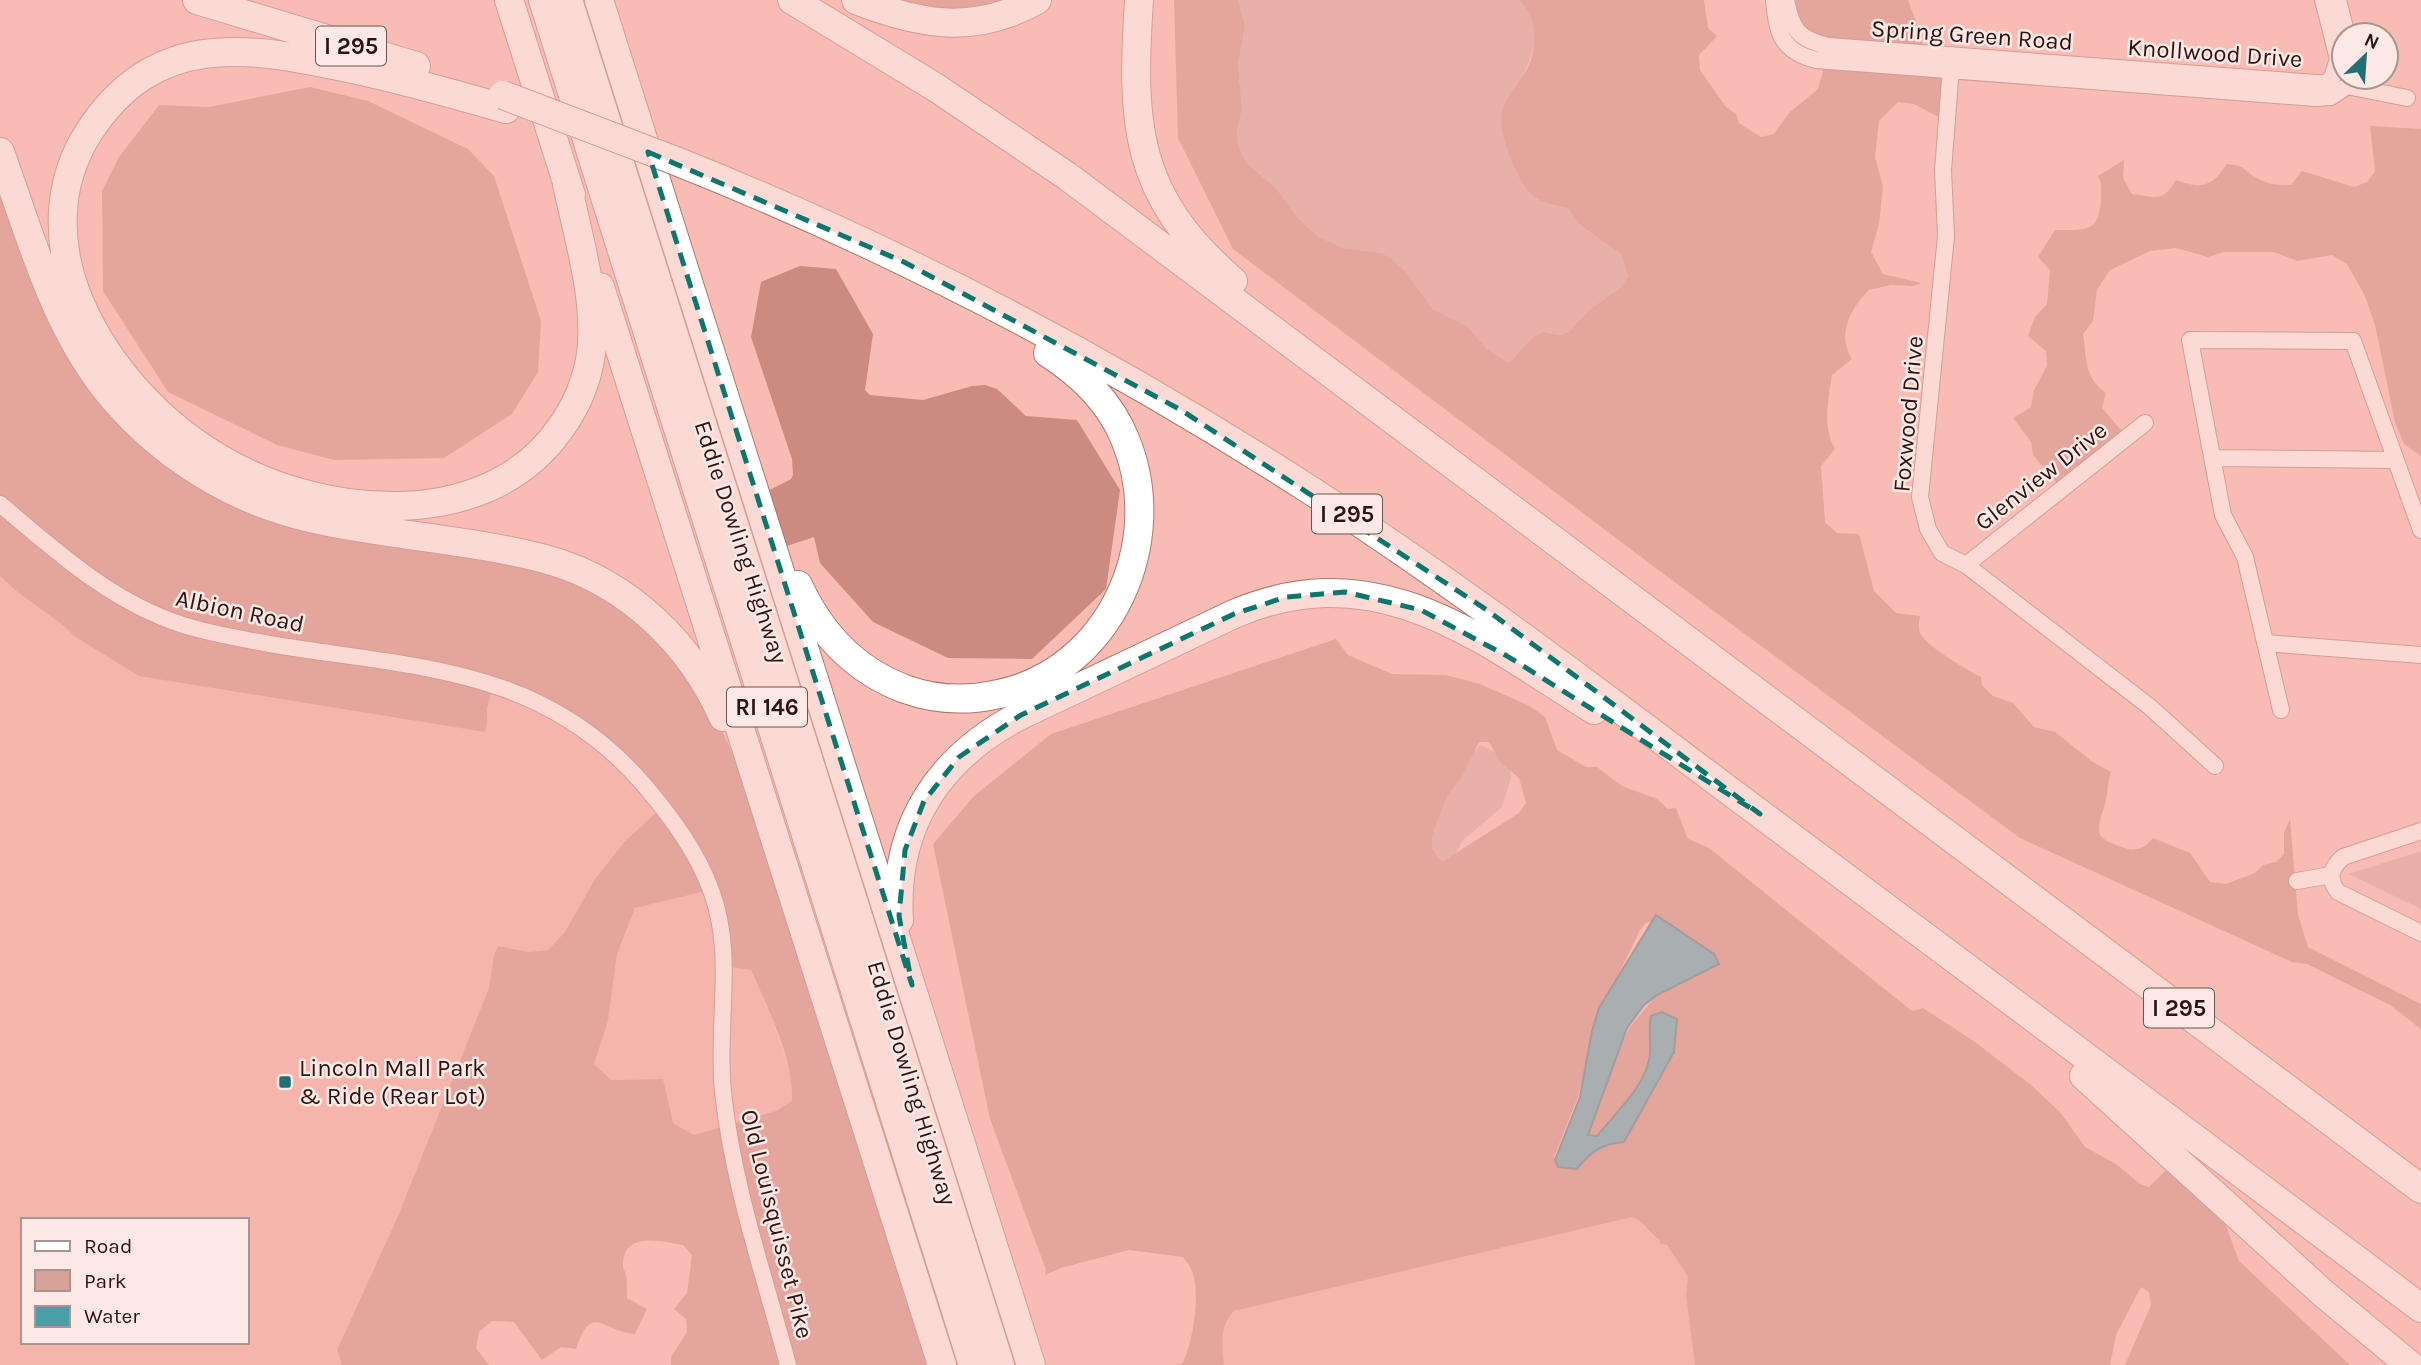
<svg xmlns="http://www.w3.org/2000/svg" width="2421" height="1365" font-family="Karla,sans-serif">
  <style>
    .built { fill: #f1aea5; fill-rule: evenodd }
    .green { fill: #d8a29b }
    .forest { fill: #cc8a81; fill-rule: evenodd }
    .water { fill: #4a9eaa; stroke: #40757c; stroke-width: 2 }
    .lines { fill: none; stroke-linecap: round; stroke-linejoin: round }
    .street-casing { stroke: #af7770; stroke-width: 18 }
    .highway-casing { stroke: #af7770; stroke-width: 30 }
    .street { stroke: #fff; stroke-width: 16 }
    .highway { stroke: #fff; stroke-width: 28 }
    .highway-bridge-casing { stroke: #af7770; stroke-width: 30; stroke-linecap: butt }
    .highway-bridge { stroke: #fff; stroke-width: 28 }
    .marked { fill: none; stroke: #0f766e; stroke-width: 5; stroke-dasharray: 14 9; stroke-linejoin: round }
    .poi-dot { fill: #246e78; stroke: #fce9e6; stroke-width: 2.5 }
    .labels { text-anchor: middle; stroke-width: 5; stroke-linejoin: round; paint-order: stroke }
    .shield { fill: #fce9e6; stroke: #695552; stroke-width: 2 }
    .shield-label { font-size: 23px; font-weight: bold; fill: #2a1512 }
    .street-label { font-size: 24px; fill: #2a1512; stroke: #fce9e6 }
    .poi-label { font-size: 24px; fill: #2a1512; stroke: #fce9e6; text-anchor: start }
  </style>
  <rect width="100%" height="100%" fill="#f8bcb4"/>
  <!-- built -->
  <path class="built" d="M0,576L15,590L64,626L74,636L487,723V708L493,689L546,712L622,768L658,811L625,841L595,879L565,932L548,950L529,952L498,947L494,955L489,988L398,1216L337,1350L342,1365H0ZM23,1220H247V1342H23Z
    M706,891L722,966L750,970L770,1012L793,1082L792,1101L776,1111L694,1135L673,1123L662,1079L611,1080L594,1064L608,1021L617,954L635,908Z
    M1632,1217L1642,1220L1650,1234L1667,1245L1688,1278L1686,1295L1695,1365H1224L1221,1340L1226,1318L1234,1311Z"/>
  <!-- green -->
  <path class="green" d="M1238,0H1518C1556,31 1520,80 1502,111L1553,205L1568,208L1581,226L1621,254L1628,276L1621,287L1589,310L1569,332L1559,335L1544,332L1533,337L1509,363L1487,349L1467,326L1433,309L1406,272L1393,260L1382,253L1342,248L1317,236L1296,216L1275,187L1247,164L1238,145L1237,131L1242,108L1238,64L1245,26Z
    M1480,745L1508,758L1511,778L1502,807L1462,841L1423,922L1403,893L1461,766Z
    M2421,851V909L2349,874Z"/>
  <!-- forest -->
  <path class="forest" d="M845,0H1050L1000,22Z
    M1174,0H1238L1245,26L1238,64L1242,108L1237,131L1238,145L1247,164L1275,187L1296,216L1317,236L1342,248L1382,253L1393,260L1406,272L1433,309L1467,326L1487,349L1509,363L1533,337L1544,332L1559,335L1569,332L1589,310L1621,287L1628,276L1621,254L1581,226L1568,208C1556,206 1538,202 1529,192C1516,177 1497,131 1502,111C1505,99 1520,81 1527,69C1538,48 1538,16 1518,0H1704L1708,28L1717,36L1699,55L1700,70L1726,107L1736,114L1739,123L1761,137L1774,134L1789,113L1818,89L1828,54L1807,50L1787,38L1781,0H1908L1921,35V41L1930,53L1955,59L1948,122L1914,104L1898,102L1879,121L1875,158L1883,186L1879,224L1871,252L1883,274L1921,283L1913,286L1891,285L1869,290C1851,308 1836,335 1852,359L1832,375C1828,400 1822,425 1835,449L1821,466L1825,522L1837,533L1859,534L1874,591L1896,613L1920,616C1919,622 1918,627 1920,633C1926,646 1967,670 1981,677L1982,685L1993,696L2013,703L2034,727L2055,732L2093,762L2111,772C2107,783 2108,793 2105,804C2096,833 2093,838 2125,848C2138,852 2144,848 2153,838L2190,853L2210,882L2226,884L2255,873L2263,865L2276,862L2284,854V832L2290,819L2298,915L2308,947L2421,1004V1029L2390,1005L2307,964L2292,962L2020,838L1649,563L1233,249L1178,138Z
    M310,87L368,101L468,149L494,176L541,321L538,372L512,414L444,458L334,460L277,445L168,392L103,291L102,191L119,157L159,105L209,107Z
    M2370,126L2421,129V456L2404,444L2395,422L2375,325L2365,296L2347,264L2332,255L2297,261L2274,252H2224L2208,257L2176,248L2150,251L2110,270L2097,290L2093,321L2083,334C2087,360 2084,377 2106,393L2102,408L2125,435L2061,488L2033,455L2031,442L2013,418L2031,407L2034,390L2047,366L2046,351L2028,336L2035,317L2047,304L2050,270L2038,257L2055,230C2085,230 2100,233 2101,198C2101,189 2102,183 2098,176L2124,160L2123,178L2132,194C2157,197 2162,203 2176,180C2201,189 2211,188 2227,164C2247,166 2242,170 2257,178C2268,185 2279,185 2291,185L2302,171L2354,187L2367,182L2375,171Z
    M0,168L101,389L435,545L599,588L691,667L731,750L753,807L938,1365H671V1357L687,1332L686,1319L674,1309L687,1293L692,1255L683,1245C663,1241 623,1231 623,1264C623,1271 624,1268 626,1275C627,1282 627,1290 627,1298L647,1309L635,1334C603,1332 592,1301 576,1349L561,1347L542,1360L514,1322L492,1321L479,1332L476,1348L489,1365H342L337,1350L398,1216L489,988L494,955L498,946L529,952L548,950L565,932L595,879L625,841L658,811L622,768L546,712L493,689L487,708V723L485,732L139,676L74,636L64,626L15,590L0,576ZM706,891L722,966L751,970C768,1009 794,1059 792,1101L776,1111L694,1135L673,1123L663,1079L611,1080L594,1064L608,1021L617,954L635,908Z
    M800,266L836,269L873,334L865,390L870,395L923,400L972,386L985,385L997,389L1026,416L1077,420L1120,490L1106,589L1032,659L948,658L873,622L820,563L814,537L781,548L760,495L791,479L793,475L792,459L751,337L761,282Z
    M1336,639L1348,655L1392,674L1446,675L1480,684L1528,705L1545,717L1557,750L1586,767H1597L1622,786L1657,799L1668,809L1676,808L1688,839L1709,848L1912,1011L1923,1008L1975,1042L2031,1085L2060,1112L2085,1147L2116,1164L2140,1184L2149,1187L2172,1164L2218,1204L2239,1261L2350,1365H2125L2151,1305L2149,1292L2141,1287L2116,1335L2110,1365H1695L1686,1295L1688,1277L1667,1245L1660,1244V1240C1648,1233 1645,1221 1632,1217L1234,1311C1219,1326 1222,1345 1224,1365H1173L1182,1364C1193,1343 1201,1294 1192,1271C1190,1266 1186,1261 1183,1257L1129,1250L1061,1268L1045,1275L1046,1270L990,1119L933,844L974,796L1051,734ZM1479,742H1489L1501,763L1519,778L1526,803L1519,813L1442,862L1432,849V836L1447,796L1461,778ZM1660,919L1704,957L1655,997L1629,1028L1580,1137L1562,1162L1554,1157L1578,1097L1599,1015L1640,930L1646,923Z"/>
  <!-- water -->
  <path class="water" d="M1656,915L1714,954L1719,964L1657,995L1644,1005L1627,1028L1588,1135L1597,1136C1616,1112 1647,1085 1650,1054C1651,1040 1648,1029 1651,1016L1662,1012L1677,1019L1674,1052L1624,1142C1604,1143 1589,1152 1577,1169L1558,1167L1555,1160L1580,1097L1592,1031L1599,1008Z"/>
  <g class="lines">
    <defs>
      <path id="street" d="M1774,0C1777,33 1781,51 1816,60L2315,98L2331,97L2347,86
        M1786,0C1792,30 1798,39 1828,46L2316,83H2325L2332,78L2338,59L2323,0
        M2338,0L2347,35
        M1952,55L1943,170L1946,236L1920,497L1928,529L1942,553L1966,565L2150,707L2215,766
        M2347,86L2407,98
        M2213,458L2396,460
        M0,504C56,551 111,602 183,625C215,635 248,640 281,646C422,668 545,669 645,786C672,818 698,853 712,893C735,956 716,1025 723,1092C733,1186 764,1274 788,1365
        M1966,565L2145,423
        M2265,643L2421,655
        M2281,710L2245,557L2223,515L2190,340L2353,341L2421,530
        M2421,831L2343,857C2331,868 2327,878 2338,892L2421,933
        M2297,881L2331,875"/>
      <path id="highway" d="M197,0L416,66
        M509,0L571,195
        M543,0L973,1365
        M568,0L1000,1365
        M599,0L1031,1365
        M792,0L935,87L1067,176L2421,1189
        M856,0C920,25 974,35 1037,0
        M1139,0C1131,123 1133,195 1233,281
        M506,109C454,94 401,79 348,68C246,46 154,31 89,132C55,184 56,247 80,303C108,368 160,424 222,460C322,518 485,535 560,429C576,407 587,381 591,354C598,298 577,234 566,179
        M0,152C31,237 55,331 115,400C159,451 218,490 281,510C312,520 343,525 375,530C433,539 495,545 552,561C629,584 691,644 723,717
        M676,161C897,249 1110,361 1310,490C1467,591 1614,705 1763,816C1983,979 2202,1144 2421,1308
        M600,287L942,1365
        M798,585C821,634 854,670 905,689C935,700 968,701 999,694C1111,670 1168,541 1125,439C1110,402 1081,374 1048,353
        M899,920C893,826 939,757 1021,715L1234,614C1377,553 1478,637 1594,710
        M2084,1076L2324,1294L2410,1365"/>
    </defs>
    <!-- street casing -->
    <use href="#street" class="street-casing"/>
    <!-- highway casing -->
    <use href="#highway" class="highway-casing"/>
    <!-- street -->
    <use href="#street" class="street"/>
    <!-- highway -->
    <use href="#highway" class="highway"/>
    <defs>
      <path id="highway-bridge" d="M503,95L676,161"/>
    </defs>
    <!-- highway-bridge casing -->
    <use href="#highway-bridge" class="highway-bridge-casing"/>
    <!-- highway-bridge -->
    <use href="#highway-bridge" class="highway-bridge"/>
  </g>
  <!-- marked area -->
  <path d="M0 0H2421V1365H0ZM648,152L904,262L1181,410L1487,610L1760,814L1507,656L1421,610L1345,592L1286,597L1234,614L1021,715L959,757L924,801L905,850L899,916L912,985Z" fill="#f8bcb4" fill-opacity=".55" fill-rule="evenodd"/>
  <path class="marked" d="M648,152L904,262L1181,410L1487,610L1760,814L1507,656L1421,610L1345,592L1286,597L1234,614L1021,715L959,757L924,801L905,850L899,916L912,985Z"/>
  <!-- markers -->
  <rect class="poi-dot" x="278" y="1075" width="14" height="14" rx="3.5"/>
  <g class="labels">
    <!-- shield labels -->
    <g class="shield">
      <rect x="316" y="26.5" width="70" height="39" rx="5"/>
      <rect x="1312" y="494.5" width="70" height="39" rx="5"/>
      <rect x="727" y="687.5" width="80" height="39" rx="5"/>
      <rect x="2144" y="988.5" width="70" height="39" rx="5"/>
    </g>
    <g class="shield-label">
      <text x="351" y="54">I 295</text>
      <text x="1347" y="522">I 295</text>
      <text x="767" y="715">RI 146</text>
      <text x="2179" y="1016">I 295</text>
    </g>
    <!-- street labels -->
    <g class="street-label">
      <text transform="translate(1972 35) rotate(4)" y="8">Spring Green Road</text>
      <text transform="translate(2215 53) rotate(4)" y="8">Knollwood Drive</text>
      <text transform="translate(1908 414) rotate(-85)" y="8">Foxwood Drive</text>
      <text transform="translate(2041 476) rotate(-38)" y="8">Glenview Drive</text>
      <text transform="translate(741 542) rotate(72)" y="8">Eddie Dowling Highway</text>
      <text transform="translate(240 611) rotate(12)" y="8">Albion Road</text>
      <text transform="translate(912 1083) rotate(73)" y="8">Eddie Dowling Highway</text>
      <text transform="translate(777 1224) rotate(76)" y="8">Old Louisquisset Pike</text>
    </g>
    <!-- poi labels -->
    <g class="poi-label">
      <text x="299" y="1076">Lincoln Mall Park<tspan x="299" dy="28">&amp; Ride (Rear Lot)</tspan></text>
    </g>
  </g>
  <!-- legend -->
  <rect x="21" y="1218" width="228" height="126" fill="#fce9e6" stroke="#a89491" stroke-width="2"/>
  <rect x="35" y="1241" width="35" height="10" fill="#ffffff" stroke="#a89491" stroke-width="2"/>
  <text x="84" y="1253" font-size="21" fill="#2a1512">Road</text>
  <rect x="35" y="1270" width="35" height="21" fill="#d8a29b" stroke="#a89491" stroke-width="2"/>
  <text x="84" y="1288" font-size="21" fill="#2a1512">Park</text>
  <rect x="35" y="1306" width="35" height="21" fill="#4a9eaa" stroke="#a89491" stroke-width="2"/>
  <text x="84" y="1323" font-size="21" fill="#2a1512">Water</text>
  <!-- north arrow -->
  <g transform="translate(2365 56) rotate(25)"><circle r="33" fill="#fce9e6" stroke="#a89491" stroke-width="2"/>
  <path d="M0-5L12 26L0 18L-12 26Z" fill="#246e78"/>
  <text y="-10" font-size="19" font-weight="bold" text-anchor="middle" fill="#2a1512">N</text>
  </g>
</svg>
